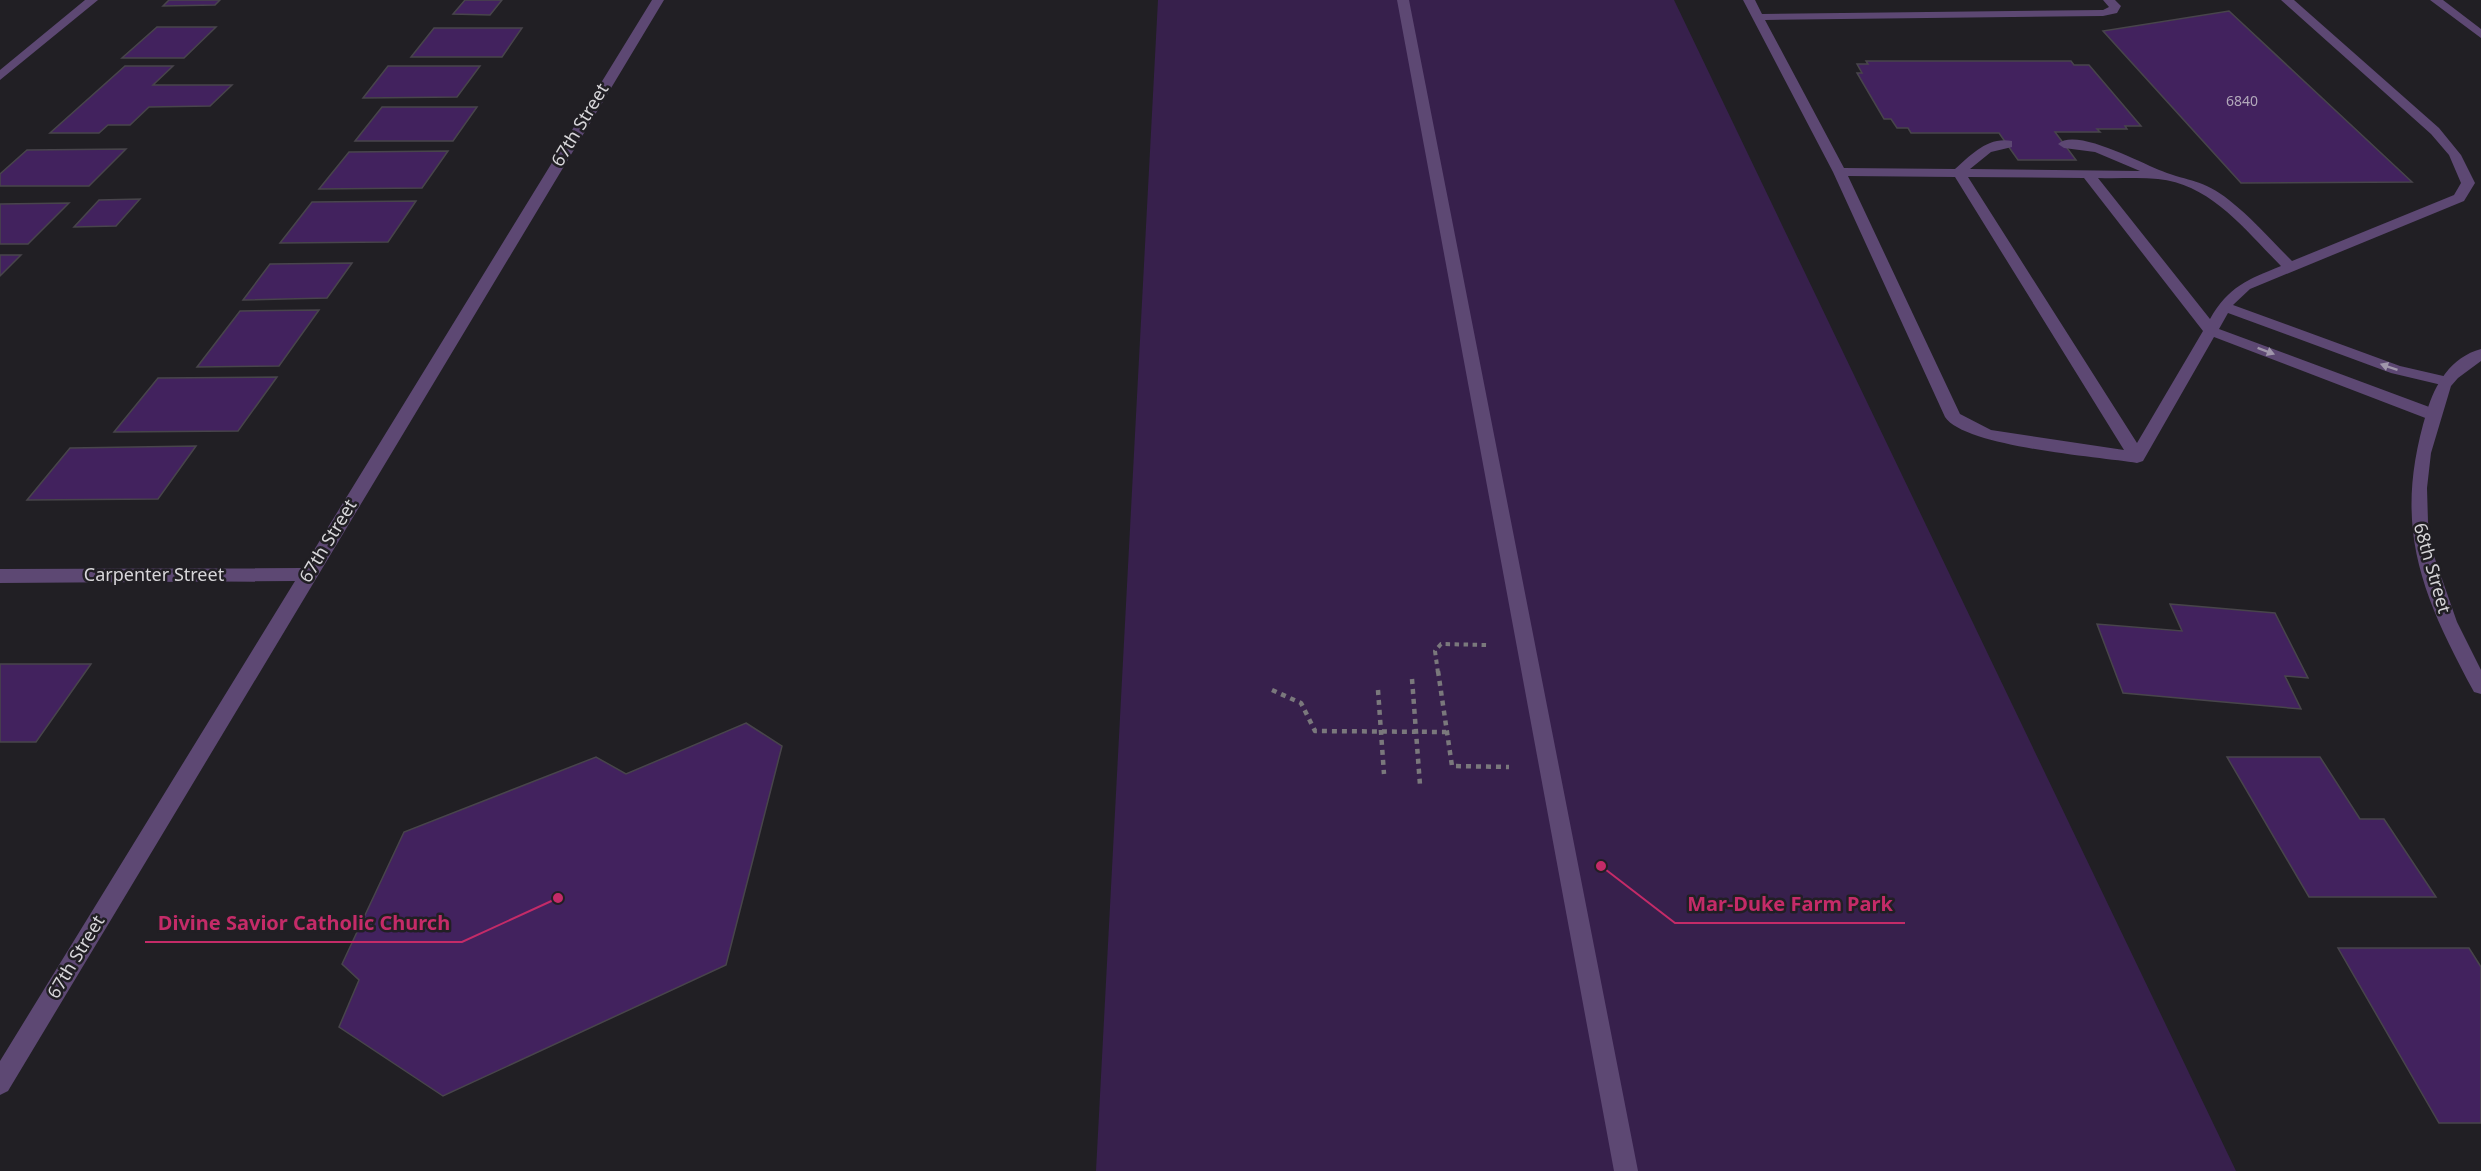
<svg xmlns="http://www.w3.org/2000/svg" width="2481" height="1171" font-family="'Noto Sans',sans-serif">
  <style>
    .green { fill: #37204c }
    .building { fill: #42225e; stroke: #48454b; stroke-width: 1.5 }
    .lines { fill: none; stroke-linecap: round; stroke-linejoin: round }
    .path-far1 { stroke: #7a787c; stroke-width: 4; stroke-dasharray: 4.5 4.5; stroke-linecap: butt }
    .path { stroke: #7a787c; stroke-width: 4.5; stroke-dasharray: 5 5; stroke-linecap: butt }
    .lane { fill: #5d4873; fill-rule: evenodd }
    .street { fill: #5d4873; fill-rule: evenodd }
    .oneway { fill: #a096ab }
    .labels { text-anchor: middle; stroke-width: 5; stroke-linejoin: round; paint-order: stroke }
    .far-number-label { font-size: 14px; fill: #b2a9ba }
    .street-label { font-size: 18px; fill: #d7d6d9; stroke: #211f24 }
    .leader { fill: none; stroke: #c42b68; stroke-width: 2 }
    .callout-dot { fill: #c42b68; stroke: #211f24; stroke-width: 2 }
    .callout-label { font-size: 20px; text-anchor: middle; font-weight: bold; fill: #c42b68; stroke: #211f24; stroke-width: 5; stroke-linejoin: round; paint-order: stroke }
  </style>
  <rect width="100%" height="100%" fill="#211f24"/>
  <!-- green -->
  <path class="green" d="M1158,0H1674L2236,1171H1096Z"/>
  <!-- building -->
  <path class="building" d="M169,0H220L215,5L163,6Z
    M465,0H502L490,15L453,14Z
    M2229,11L2412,182L2241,183L2103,31Z
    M157,27H216L184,58H122Z
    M434,28H522L502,57H411Z
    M1866,61H2071L2074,65H2089L2141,126H2125L2127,129H2097L2100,132H2055L2076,160H2018L1999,133H1911L1908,128H1897L1891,119H1884L1857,73H1862L1857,64H1868Z
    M125,66H173L153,85H232L210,106L149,107L130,125H108L99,133H50Z
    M388,66H480L457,97L363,98Z
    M382,107H477L453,141H355Z
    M126,149L89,186H0V174L27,150Z
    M448,151L422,188L319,189L349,152Z
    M140,199L116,226L74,227L99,200Z
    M416,201L388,242L280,243L312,202Z
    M69,203L28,244H0V204Z
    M0,255H21L0,276Z
    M352,263L327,298L243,300L270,264Z
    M319,310L279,366L197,367L240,311Z
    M277,377L238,431L114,432L158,378Z
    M196,446L158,499L27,500L70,448Z
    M2170,604L2275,613L2308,678L2285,676L2301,709L2123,693L2097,624L2182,631Z
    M0,664H91L36,742H0Z
    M746,723L782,746L726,965L443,1096L339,1027L359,980L342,964L404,832L596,757L626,774Z
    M2227,757H2320L2360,819H2384L2436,897H2309Z
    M2338,948H2469L2481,967V1123H2439Z"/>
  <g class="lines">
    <!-- path-far1 -->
    <path class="path-far1" d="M1438,673L1435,651L1441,644L1487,645"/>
    <!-- path -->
    <path class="path" d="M1438,671L1452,766L1509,767
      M1412,679L1420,785
      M1272,690L1301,703L1315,731L1446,732
      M1378,690L1384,774"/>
    <!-- lane -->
    <path class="lane" d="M1397,0H1409L1638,1171H1614Z
      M1743,0H1755L1762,14L2103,10L2109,7L2103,0H2115L2121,6L2117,13L2103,16L1765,20L1844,168L1955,169C1971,155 1988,136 2012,141V147L1991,152L1970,169L2140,171L2095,152L2064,148L2058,144C2076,127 2142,164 2162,171C2189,182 2203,179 2229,200C2252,218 2272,241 2292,261L2454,195L2461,183L2449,155L2431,134L2281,0H2294L2439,128L2461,155L2475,183L2464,201L2250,289L2233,305L2400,366L2452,378L2454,381L2446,386L2391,373L2228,313L2219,329L2440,411L2442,415L2434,420L2428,419L2214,337L2143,461L2137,463C2099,457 1965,447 1945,417L1833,172ZM1848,176L1955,177L2124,450L1991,430L1960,414ZM1968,177L2084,178L2203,331L2137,443ZM2098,178C2118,179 2138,177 2158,179C2211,184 2246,231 2281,266C2247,280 2229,286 2210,319Z"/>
    <!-- street -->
    <path class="street" d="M85,0H98L0,80V70Z
      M652,0H664L8,1091L0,1095V1061L295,581L0,583V569L303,568Z
      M2430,0H2443L2481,29V38Z
      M2481,349V361L2458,378L2451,386L2431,453L2427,488L2428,522L2434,556L2457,622L2481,670V694L2474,692C2420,592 2392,525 2427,411C2435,384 2451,357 2481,349Z"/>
  </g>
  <!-- one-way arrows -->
  <defs><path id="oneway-solid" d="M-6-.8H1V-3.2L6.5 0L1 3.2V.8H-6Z" transform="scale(1.5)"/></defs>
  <g class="oneway">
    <use href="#oneway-solid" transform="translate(2266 351) rotate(21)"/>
    <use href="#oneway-solid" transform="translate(2389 367) rotate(-161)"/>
  </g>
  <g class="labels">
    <!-- far-number labels -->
    <g class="far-number-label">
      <text x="2242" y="106">6840</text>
    </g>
    <!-- street labels -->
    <g class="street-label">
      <text transform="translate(580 125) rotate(-59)" y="6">67th Street</text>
      <text transform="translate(328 541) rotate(-59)" y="6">67th Street</text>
      <text transform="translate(2432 568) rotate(74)" y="6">68th Street</text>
      <text x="154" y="581">Carpenter Street</text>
      <text transform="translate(76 957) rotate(-59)" y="6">67th Street</text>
    </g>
  </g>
  <!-- callouts -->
  <path class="leader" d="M1601 866L1675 923H1905M558 898L462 942H145"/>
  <g class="callout-dot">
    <circle cx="1601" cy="866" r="6"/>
    <circle cx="558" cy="898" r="6"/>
  </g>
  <g class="callout-label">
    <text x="1790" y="911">Mar-Duke Farm Park</text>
    <text x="304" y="930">Divine Savior Catholic Church</text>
  </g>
</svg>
